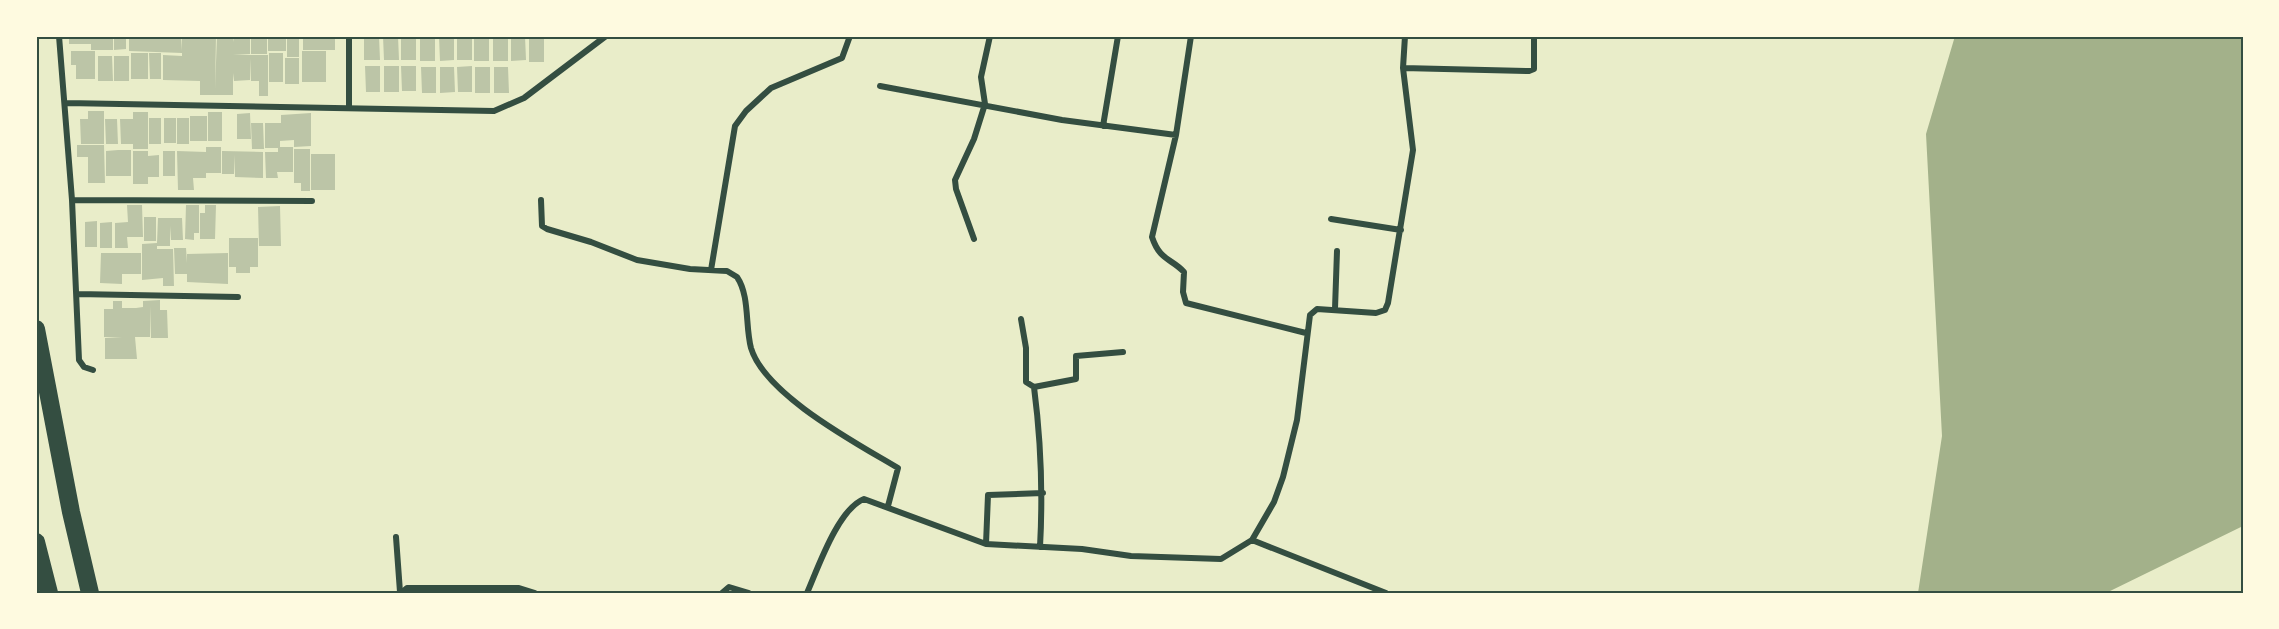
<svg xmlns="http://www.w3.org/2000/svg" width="2279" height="629" font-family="Roboto,sans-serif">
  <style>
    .water { fill: #a3b18a }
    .building { fill: #bcc5a7 }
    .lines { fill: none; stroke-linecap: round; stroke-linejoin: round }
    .minor { stroke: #344e41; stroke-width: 6 }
    .motorway { stroke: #344e41; stroke-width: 18 }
    .neatline { fill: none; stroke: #344e41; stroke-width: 2 }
  </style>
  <rect width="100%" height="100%" fill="#e9edc9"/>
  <!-- water -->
  <path class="water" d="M1955,36H2243V526L2106,593H1918L1942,436L1926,134Z"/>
  <!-- building -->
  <path class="building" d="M69,36H113V50H91V44H69Z
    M114,36H126V49L114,50Z
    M129,36H181V51L182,36H216L215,89L217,36H233V42L234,36H250V54L233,55H268V96H259V81H251L250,58V80L234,81L233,73V95H200V81L163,80V55L182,56V53L129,51Z
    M251,36H267V54H251Z
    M268,36H286V51H268Z
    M287,36H299V57H287Z
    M303,36H335V50H303Z
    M364,36H379L380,60H364Z
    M383,36H398L399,60H384Z
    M401,36H416V60H401Z
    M420,36H435V61H420Z
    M439,36H454V60L440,61Z
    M457,36H472V60H457Z
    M474,36H489V61H474Z
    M493,36H508V61H493Z
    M511,36H525L526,60L511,61Z
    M529,37H544V62H529Z
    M71,51H95V79H76V65H71Z
    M302,51H326V82H302Z
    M131,53H148V79H131Z
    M149,53H161V79H150Z
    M269,53H283V82H269Z
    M98,56H112L113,81H98Z
    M114,56H129V81H114Z
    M285,58H299V84H285Z
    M365,66H380V92H366Z
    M384,66H399V92H384Z
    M401,66H416V91H402Z
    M472,66V92H458L457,67Z
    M421,67H436V93H422Z
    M440,67H454L455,92L440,93Z
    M475,67H490V93H475Z
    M494,67H508L509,93H494Z
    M88,111H104V144H81L80,119H88Z
    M133,112H148V149H133V144H121L120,119H133Z
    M208,112H222V141H208Z
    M250,113L251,139H237V114Z
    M311,113V146L294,147V140L280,141V147H293V172H277L278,178H266L265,152H278V148H265V123H281V115Z
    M190,116H207V141H190Z
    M149,118H161V144H149Z
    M164,118H176V143H164Z
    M177,118H189V144H177Z
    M105,119H117L118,144H106Z
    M251,123H263L264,149H252Z
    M77,145H104L105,183H88V157H77Z
    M206,147H221V173H206V178H193L194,190H178L177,151L206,152Z
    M294,149H310V191H301V183H294Z
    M118,150H131V176H106V151Z
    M133,151H148V156L159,155V177H148V184H133Z
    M163,151H175V176H163Z
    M222,151L263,152V178L235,177V155L234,174H222Z
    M311,154H335V190H311Z
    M127,205H142L143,237H127L128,248H115V223L128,222Z
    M186,205H199V233H194V240L185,239Z
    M205,205H216L215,239H200V213H205Z
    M280,206L281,246H259L258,207Z
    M144,217H156V241H144Z
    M158,218H182L183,240H171L170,226V246H157V249H173L174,286H163V278L142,280V244L157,243Z
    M97,221V247H85V222Z
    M112,222V248H100V223Z
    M229,238H258V267H250V273H236V267H229Z
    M174,248H186L187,263V254L228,253V284L187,282V274H175Z
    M101,253H141V274H122V284L100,283Z
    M160,300V310H167L168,338H151L150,306V337H135L137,359H105V338L122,337H104V309H113V301H122V308H136L143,307V301Z"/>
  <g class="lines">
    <!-- minor -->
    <path class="minor" d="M59,36L72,200L79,360L84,367L93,370
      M1191,36L1176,135L1152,237C1160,261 1171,258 1184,272L1183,292L1186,303L1306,333
      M1403,68L1529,71L1534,69V36
      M880,86L1062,120L1176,135
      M66,103L494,111L524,98L606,36
      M349,106V36
      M1103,126L1118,36
      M72,200L312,201
      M541,200L542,226L547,229L591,242L637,260L690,269L727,271L737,277C750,296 745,326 751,348C765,395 858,444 898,468L888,506
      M1331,219L1401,230
      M974,239L956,189L955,180L974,139L985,104L981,77L990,36
      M711,270L735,126L746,111L771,88L842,58L850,36
      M77,294L238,297
      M1335,309L1337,251
      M1021,319L1026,348V382L1034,387C1041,441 1043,493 1040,547
      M1034,387L1076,379V356L1123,352
      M396,537L400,592
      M1252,540L1386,593
      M986,544L988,495L1043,493
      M401,593L407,588H519L535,593
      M722,593L729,587L749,593
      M807,593C818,568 838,509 864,499L986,544L1082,549L1131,556L1221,559L1252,540L1274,502L1283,477L1297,420L1310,315L1317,309L1376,313L1385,310L1388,303L1413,150L1403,68L1405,36"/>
    <!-- motorway -->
    <path class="motorway" d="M36,329L71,512L90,593
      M36,542L49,593"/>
  </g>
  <!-- border -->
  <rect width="2279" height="629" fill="none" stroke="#fefae0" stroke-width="75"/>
  <rect x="38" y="38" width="2204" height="554" class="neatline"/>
</svg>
